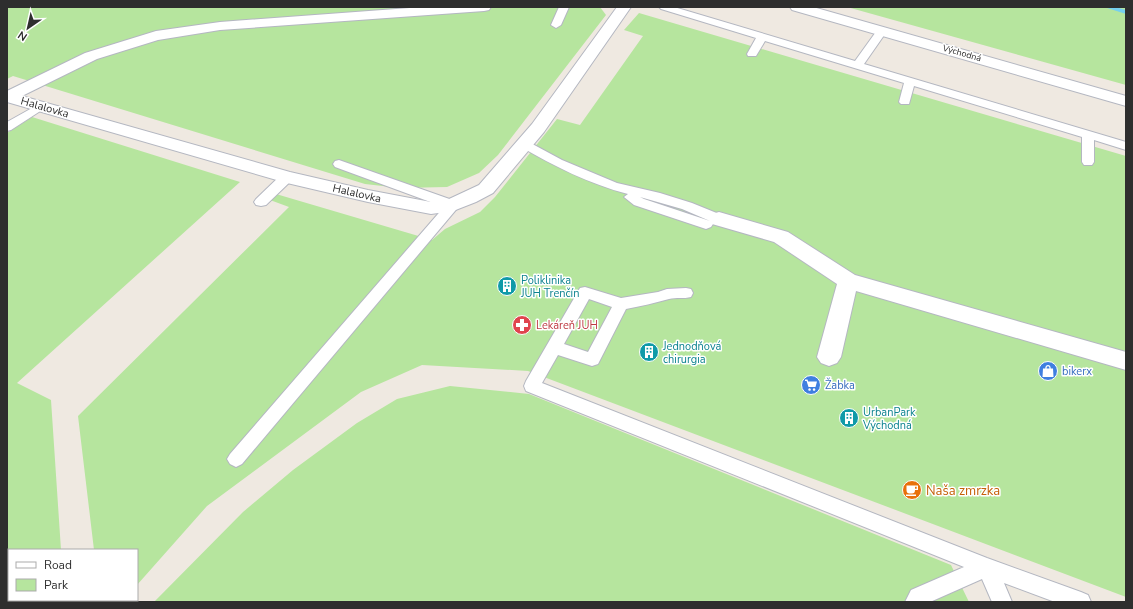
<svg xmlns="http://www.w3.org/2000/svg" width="1133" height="609" font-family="'Nunito Sans',sans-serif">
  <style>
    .green { fill: #b6e59e }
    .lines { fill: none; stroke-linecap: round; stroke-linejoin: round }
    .stream { fill: #75cff0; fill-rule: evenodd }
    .service-casing { stroke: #b4b7c1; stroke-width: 2 }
    .minor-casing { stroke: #b4b7c1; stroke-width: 2 }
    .service { fill: #fff; fill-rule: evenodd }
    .minor { fill: #fff; fill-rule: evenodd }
    .labels { text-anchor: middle; stroke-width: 3; stroke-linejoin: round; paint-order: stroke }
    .far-street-label { font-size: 9px; fill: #2e2e2e; stroke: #fff }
    .street-label { font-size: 11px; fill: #2e2e2e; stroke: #fff }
    .culture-label { font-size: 11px; fill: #0d838f; stroke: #fff; text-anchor: start }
    .health-label { font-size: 11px; fill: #be3a42; stroke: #fff; text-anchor: start }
    .shop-label { font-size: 11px; fill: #366cbe; stroke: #fff; text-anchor: start }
    .near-food-label { font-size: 13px; fill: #c56008; stroke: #fff; text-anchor: start }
  </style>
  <rect width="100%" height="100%" fill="#efe9e1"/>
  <!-- green -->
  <path class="green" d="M7,7H600L606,15L498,155L479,173L447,187L400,188L365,184L13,76L7,79Z
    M847,7H1126V85Z
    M639,13L1126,156V597L528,371L422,365L361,392L207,506L137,585V550H94L78,416L289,207L270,200L276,194L432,240L445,229L480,212L495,197L557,119L580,125L643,36L624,30Z
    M32,117L240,182L17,383L51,400L61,550H9V600H64V602H7V133Z
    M450,386L529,394L951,565L969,602H154L243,512L293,470L357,423L397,399Z"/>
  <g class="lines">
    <!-- stream -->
    <path class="stream" d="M1104,7H1115L1126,10V14Z"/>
    <defs>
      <path id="service" d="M559,7H569L561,25L556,28L551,25Z
        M659,7H674L855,61L878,29H886L887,31L864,64L1126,142V150L1094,140V162L1092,165H1084L1082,162V137L914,86L909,104H901L899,102L904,83L765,41L756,56H748L747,54L756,38L661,9Z
        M41,103L45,104L47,106L45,108L11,130L7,131V122Z
        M525,140L562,160L617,183L660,193L692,203L724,216L726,219L724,222L719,224L711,221L713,224L711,227L706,229L634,205L624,197L628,194C589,184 554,166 521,147L519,144L521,141ZM640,197L682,209L710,221L644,199Z
        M339,160L458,202L460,205L242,464L236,467L230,464L227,459L230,454L444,207L335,167L333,164L335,161Z
        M287,173L292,174L293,177L292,180L266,205L261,206L256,205L254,202L256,199L282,174Z
        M585,287L621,298L658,292L667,289L686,288L691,289L693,293L691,297C684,299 676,297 669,299C655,303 641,306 626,309L598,364L592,366L558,355L542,383L987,558L1081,592L1088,595L1091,602H1055L1004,583L1012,602H992L982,579L930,602H905L911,590L964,567L526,391L524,386L526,381L580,288ZM589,299L612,307L588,352L564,344Z"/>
      <path id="minor" d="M423,7H491L489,10L484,11L220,30L158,40L97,59L22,96L290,172L368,190L431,202L449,199L479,185L532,124L617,7H631L544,132L493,193L476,202L453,211L431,214L368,202L287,183L7,102V91L85,53L156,31L220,22Z
        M790,7H813L1126,96V106L792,10Z
        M719,212L788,232L855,275L1126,352V370L856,291L841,357L837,363L829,366L821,363L817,357L837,284L774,242L712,224L709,219L712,214Z"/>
    </defs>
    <!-- service casing -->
    <use href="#service" class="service-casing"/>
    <!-- minor casing -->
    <use href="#minor" class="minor-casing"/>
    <!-- service -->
    <use href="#service" class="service"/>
    <!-- minor -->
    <use href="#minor" class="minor"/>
  </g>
  <!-- icons -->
  <defs>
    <symbol id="building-disc" viewBox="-11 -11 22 22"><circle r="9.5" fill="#0f9aa8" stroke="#fff"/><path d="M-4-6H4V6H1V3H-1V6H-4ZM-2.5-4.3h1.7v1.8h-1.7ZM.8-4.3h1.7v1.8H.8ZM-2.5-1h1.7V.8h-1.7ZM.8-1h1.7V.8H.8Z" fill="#fff"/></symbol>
    <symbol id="pharmacy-disc" viewBox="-11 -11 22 22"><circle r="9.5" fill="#e0444e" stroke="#fff"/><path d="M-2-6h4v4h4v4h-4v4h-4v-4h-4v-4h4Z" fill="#fff"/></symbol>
    <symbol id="shop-disc" viewBox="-11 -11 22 22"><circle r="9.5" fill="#3f7fe0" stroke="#fff"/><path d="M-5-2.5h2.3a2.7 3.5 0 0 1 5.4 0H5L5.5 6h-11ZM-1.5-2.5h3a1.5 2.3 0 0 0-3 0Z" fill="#fff"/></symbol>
    <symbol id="supermarket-disc" viewBox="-11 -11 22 22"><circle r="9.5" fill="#3f7fe0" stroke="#fff"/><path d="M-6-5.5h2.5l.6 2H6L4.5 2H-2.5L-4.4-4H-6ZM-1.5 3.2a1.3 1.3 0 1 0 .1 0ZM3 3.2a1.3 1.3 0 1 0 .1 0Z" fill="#fff"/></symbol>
    <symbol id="cafe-disc" viewBox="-11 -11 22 22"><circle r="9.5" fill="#e8710a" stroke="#fff"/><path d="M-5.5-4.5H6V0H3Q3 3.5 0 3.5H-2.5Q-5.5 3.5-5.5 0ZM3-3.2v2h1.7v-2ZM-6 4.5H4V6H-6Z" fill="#fff"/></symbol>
  </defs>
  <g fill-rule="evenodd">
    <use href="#building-disc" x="496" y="275" width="22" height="22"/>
    <use href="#pharmacy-disc" x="511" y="314" width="22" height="22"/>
    <use href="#building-disc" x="638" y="341" width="22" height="22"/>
    <use href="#shop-disc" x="1037" y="360" width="22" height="22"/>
    <use href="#supermarket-disc" x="800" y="374" width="22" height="22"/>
    <use href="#building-disc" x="838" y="407" width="22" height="22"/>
    <use href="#cafe-disc" x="901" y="479" width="22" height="22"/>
  </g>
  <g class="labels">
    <!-- far-street labels -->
    <g class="far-street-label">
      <text transform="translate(962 53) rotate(16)" y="3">Východná</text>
    </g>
    <!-- street labels -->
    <g class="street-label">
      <text transform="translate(45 107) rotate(16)" y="4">Halalovka</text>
      <text transform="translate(357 193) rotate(13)" y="4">Halalovka</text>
    </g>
    <!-- culture labels -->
    <g class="culture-label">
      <text x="521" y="284">Poliklinika<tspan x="521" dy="13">JUH Trenčín</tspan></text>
      <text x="663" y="350">Jednodňová<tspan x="663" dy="13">chirurgia</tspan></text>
      <text x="863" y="416">UrbanPark<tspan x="863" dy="13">Východná</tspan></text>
    </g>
    <!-- health labels -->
    <g class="health-label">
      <text x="536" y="329">Lekáreň JUH</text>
    </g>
    <!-- shop labels -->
    <g class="shop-label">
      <text x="1062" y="375">bikerx</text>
      <text x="825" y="389">Žabka</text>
    </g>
    <!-- near-food labels -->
    <g class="near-food-label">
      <text x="926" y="495">Naša zmrzka</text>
    </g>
  </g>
  <!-- border -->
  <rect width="1133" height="609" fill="none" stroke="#2e2e2e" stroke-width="16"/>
  <!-- legend -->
  <rect x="8" y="549" width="130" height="52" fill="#ffffff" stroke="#ababab"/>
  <rect x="16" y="562" width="20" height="6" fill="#ffffff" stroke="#ababab"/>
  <text x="44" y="569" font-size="12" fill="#2e2e2e">Road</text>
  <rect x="16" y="579" width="20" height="12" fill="#b6e59e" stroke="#ababab"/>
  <text x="44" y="589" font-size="12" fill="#2e2e2e">Park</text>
  <!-- north arrow -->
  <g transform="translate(28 28) rotate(214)" stroke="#ffffff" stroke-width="3" paint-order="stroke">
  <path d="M0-3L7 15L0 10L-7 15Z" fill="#2e2e2e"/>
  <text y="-6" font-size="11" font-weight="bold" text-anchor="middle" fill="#2e2e2e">N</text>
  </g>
</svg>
